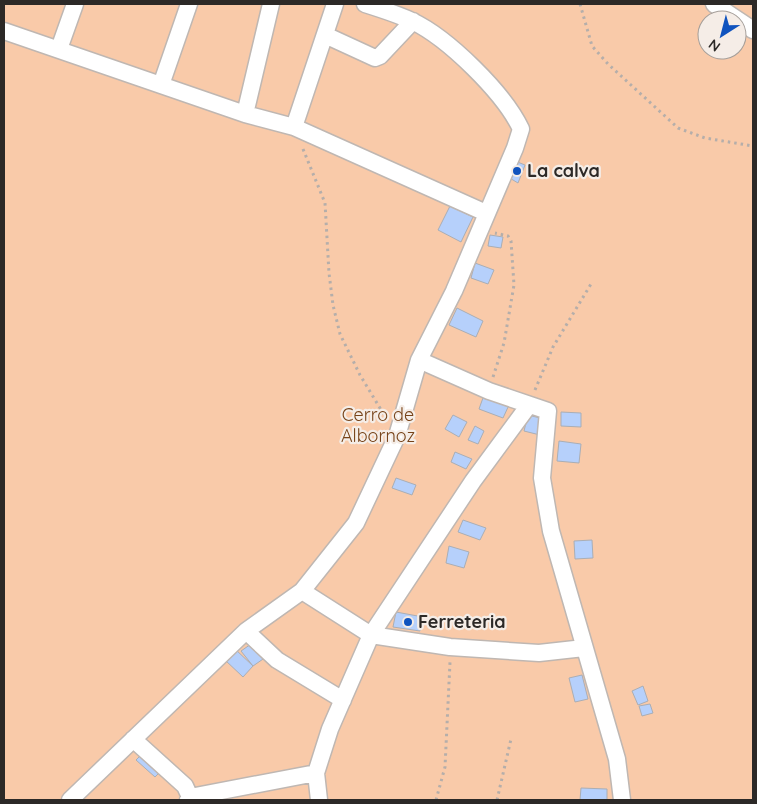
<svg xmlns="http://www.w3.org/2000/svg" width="757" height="804" font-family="Quicksand,sans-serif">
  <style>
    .green { fill: #f9caa9; fill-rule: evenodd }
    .building { fill: #b6d0fb; stroke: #aaaeb5 }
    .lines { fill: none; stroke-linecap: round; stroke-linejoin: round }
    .minor-casing { stroke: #bfb7b2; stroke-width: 19 }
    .path { stroke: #b5aeaa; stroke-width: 3; stroke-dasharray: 2.5 4; stroke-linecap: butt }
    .minor { stroke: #fff; stroke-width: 16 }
    .poi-dot { fill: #1053be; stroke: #f5ede7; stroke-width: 2 }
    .labels { text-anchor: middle; stroke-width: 4.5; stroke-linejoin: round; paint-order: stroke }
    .poi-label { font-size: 18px; font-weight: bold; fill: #2c2927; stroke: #f5ede7; text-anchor: start }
    .park-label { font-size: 18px; fill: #774318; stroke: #f5ede7 }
  </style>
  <rect width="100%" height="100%" fill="#f5ede7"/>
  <!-- green -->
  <path class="green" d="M4,4H753V800H4ZM707,20H737V50H707Z"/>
  <!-- building -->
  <path class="building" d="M515,161L525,165L518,183L508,177Z
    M450,206L473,217L461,242L438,230Z
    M490,235L503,237L501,248L488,246Z
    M475,263L494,270L488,284L471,278Z
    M457,308L483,321L476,337L449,325Z
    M484,395L509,405L503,418L479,409Z
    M561,412L581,413V427L561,426Z
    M453,415L467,422L459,437L445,429Z
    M528,415L544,419L540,435L524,431Z
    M475,426L484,431L478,444L468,440Z
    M559,441L581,444L579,463L557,461Z
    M455,452L472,459L466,469L451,462Z
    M396,478L416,485L412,495L392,488Z
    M463,520L486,528L480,540L458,532Z
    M592,540L593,558L575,559L574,541Z
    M449,546L469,552L464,568L446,563Z
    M396,612L423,617L420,631L393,627Z
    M254,642L266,657L253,666L241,651Z
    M235,649L253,666L243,677L225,660Z
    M582,675L588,699L575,702L569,678Z
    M643,686L648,701L638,705L632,691Z
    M650,704L653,713L642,716L639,706Z
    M145,751L164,768L155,777L136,760Z
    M581,788L607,789V800H580Z"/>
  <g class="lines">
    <defs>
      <path id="minor" d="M714,4L753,30
        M4,31L245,114L294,127L486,213
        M325,35L375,58L380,56L413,21
        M59,49L75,4
        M161,85L189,4
        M245,114L271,4
        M294,127L335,4
        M419,360L489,391L548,411L542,478L551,531L617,759L622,800
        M302,591L371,635L450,647L539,653L584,648
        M246,631L277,660L343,700
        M133,739L185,786L190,797L188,800
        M190,797L316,773
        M70,800L246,631L302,591L356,523L397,436L419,360L454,291L515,148L521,129C504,93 448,38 412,21C397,14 381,9 365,4
        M319,800L316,773L330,729L371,635L473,481L529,405"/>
    </defs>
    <!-- minor casing -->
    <use href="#minor" class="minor-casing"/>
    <!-- path -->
    <path class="path" d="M580,4L592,46L608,64L678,128L705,138L753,146
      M303,149L325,203L329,273L333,305L340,334L360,375L386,418
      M493,377L504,343L514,285L511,241L508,236L495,233
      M535,390L553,347L591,284
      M436,800L445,767L450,662
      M497,800L511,739"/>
    <!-- minor -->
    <use href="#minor" class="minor"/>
  </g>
  <!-- markers -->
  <g class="poi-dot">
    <circle cx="517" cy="171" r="5"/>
    <circle cx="408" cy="622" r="5"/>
  </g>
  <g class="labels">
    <!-- poi labels -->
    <g class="poi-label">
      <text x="527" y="177">La calva</text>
      <text x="418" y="628">Ferreteria</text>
    </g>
    <!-- park labels -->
    <g class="park-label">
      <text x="378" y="421">Cerro de<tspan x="378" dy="21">Albornoz</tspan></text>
    </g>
  </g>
  <!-- border -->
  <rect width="757" height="804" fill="none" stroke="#2c2927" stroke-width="10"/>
  <!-- north arrow -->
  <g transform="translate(722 35) rotate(216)"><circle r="24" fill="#f5ede7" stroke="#a59f9a"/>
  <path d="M0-4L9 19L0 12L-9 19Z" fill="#1053be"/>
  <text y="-8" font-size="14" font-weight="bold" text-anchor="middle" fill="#2c2927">N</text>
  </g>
</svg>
